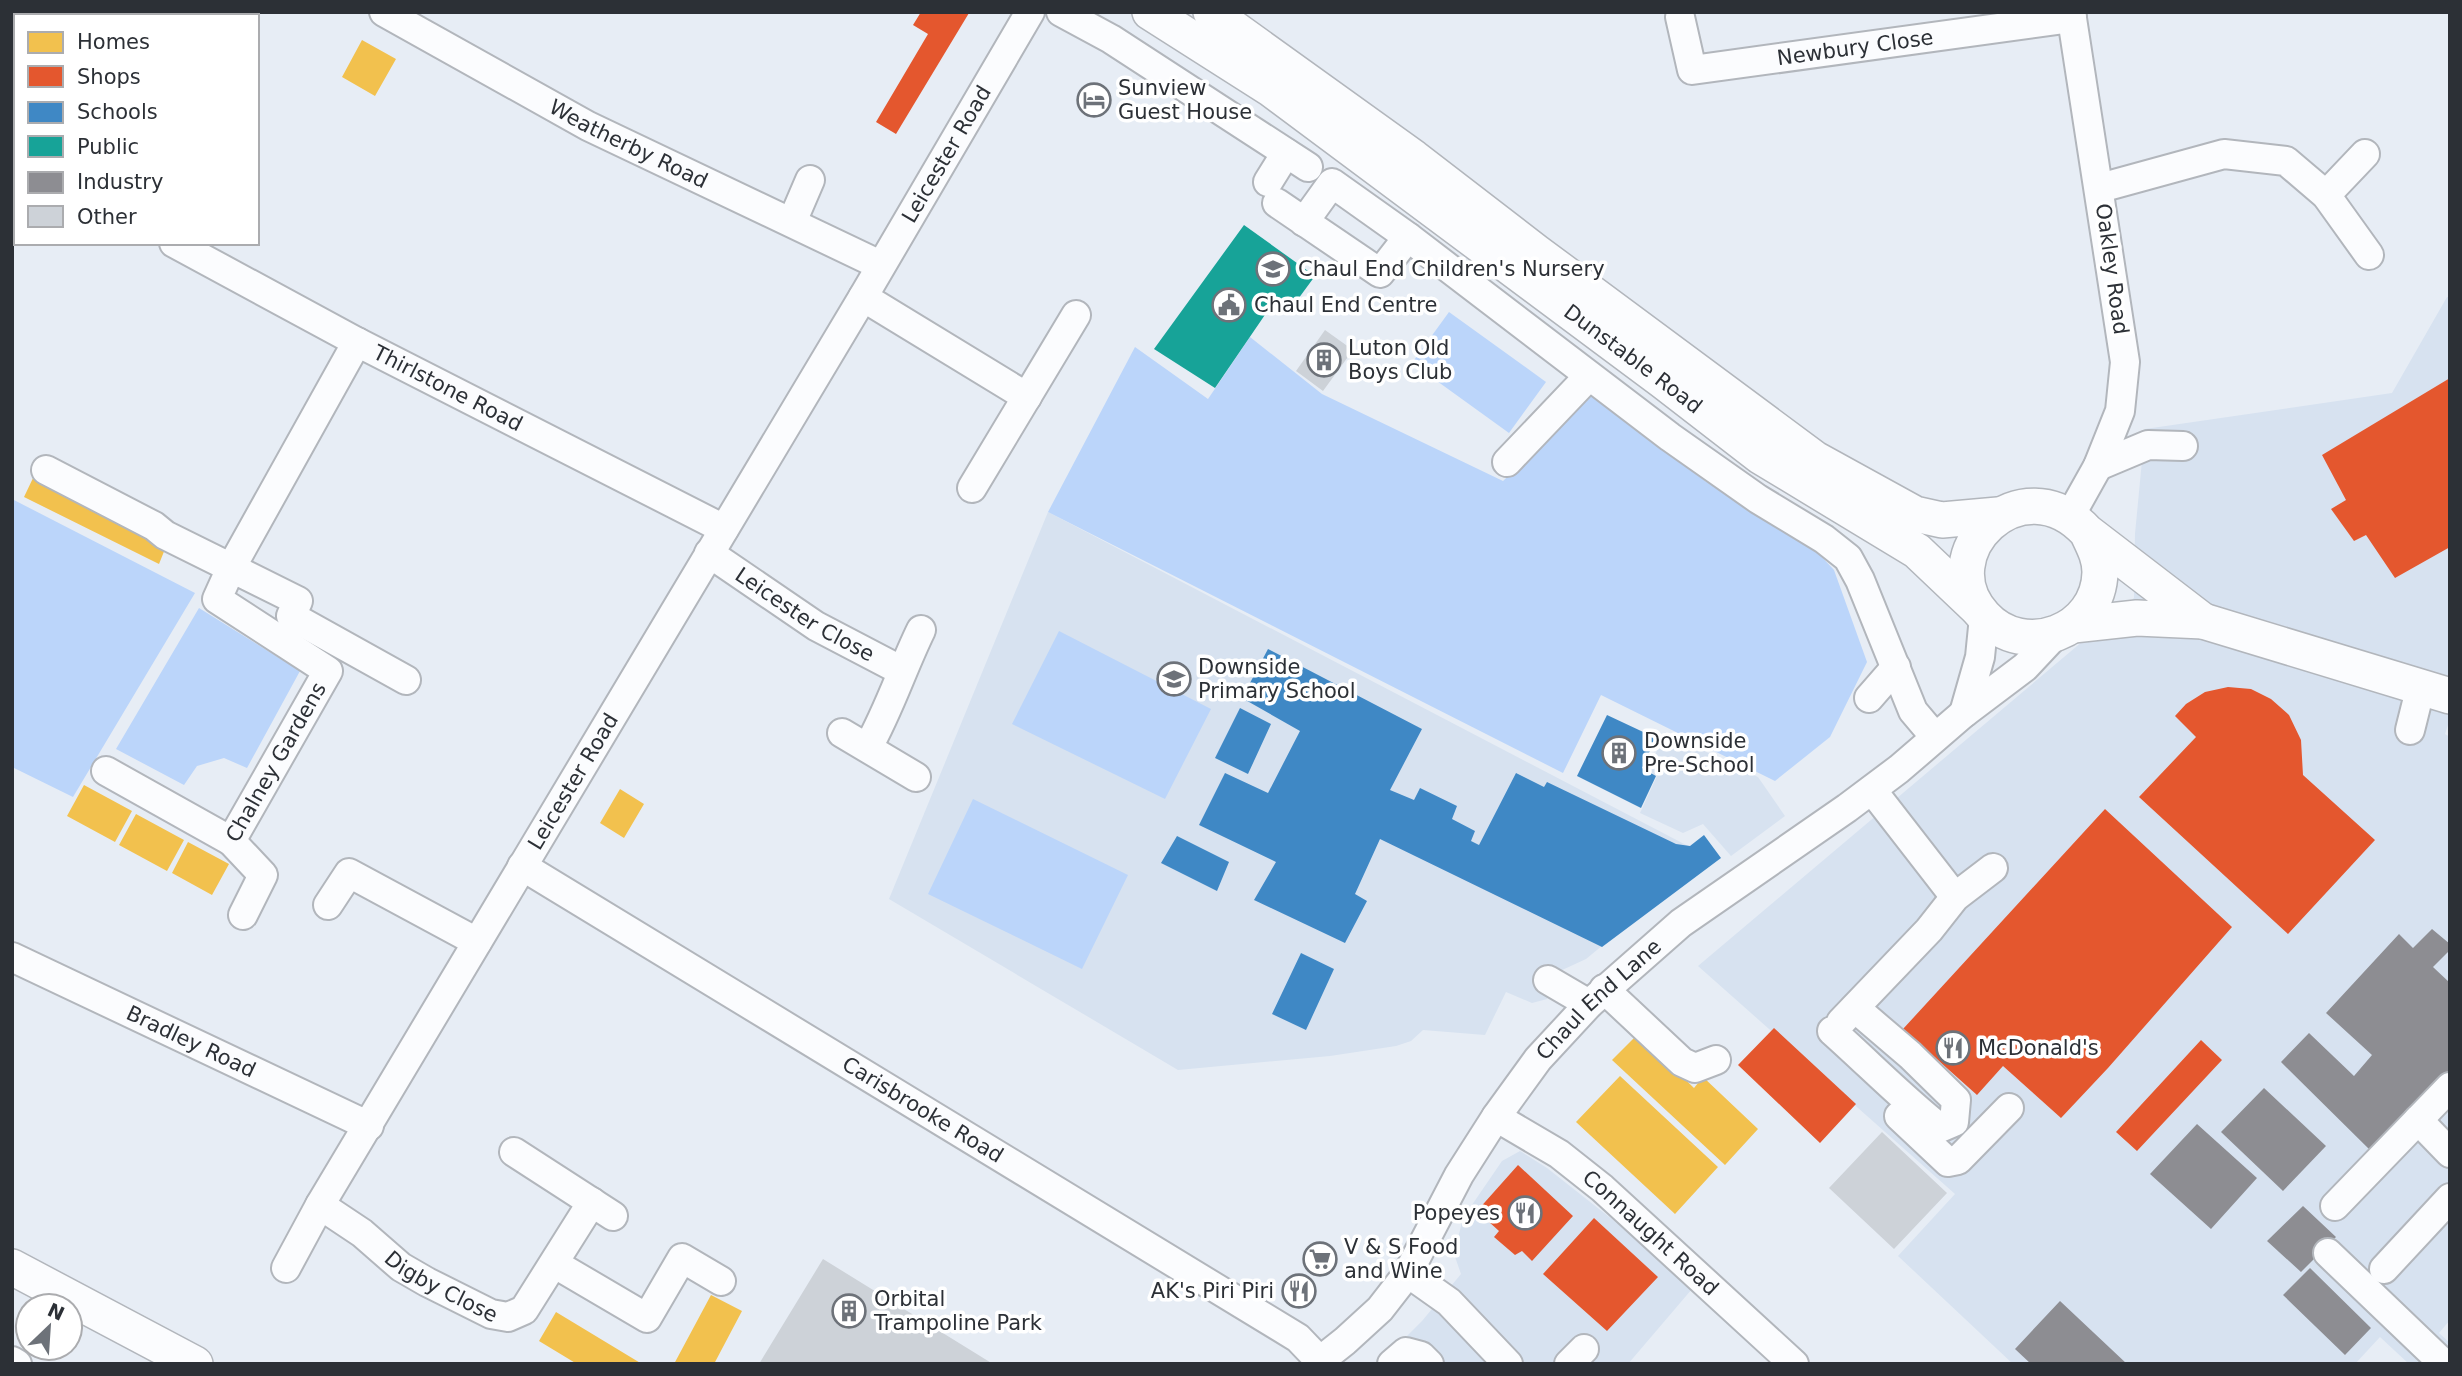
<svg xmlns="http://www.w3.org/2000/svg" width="2462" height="1376" font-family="'DejaVu Sans',sans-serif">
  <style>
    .built { fill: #d7e2f0 }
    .green { fill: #bbd5fa }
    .homes { fill: #f2c14e }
    .shops { fill: #e4572e }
    .schools { fill: #3f88c5 }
    .public { fill: #17a398 }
    .industry { fill: #8d8d92 }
    .building { fill: #cdd2d8 }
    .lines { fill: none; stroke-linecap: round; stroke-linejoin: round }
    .minor-casing { stroke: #b2b6bc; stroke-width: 32 }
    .major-casing { stroke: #b2b6bc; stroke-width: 38 }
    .minor { stroke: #fbfcfe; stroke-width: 28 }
    .major { stroke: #fbfcfe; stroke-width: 35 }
    .labels { text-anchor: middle; stroke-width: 7; stroke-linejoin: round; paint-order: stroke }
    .street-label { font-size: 21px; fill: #2c3036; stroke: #fff }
    .poi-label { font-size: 21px; fill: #2c3036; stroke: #fff; text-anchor: start }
  </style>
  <rect width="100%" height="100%" fill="#e7edf5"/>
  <!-- built -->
  <path class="built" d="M2447,297L2450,298V719L2445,734L2450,737V1320L2439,1333L2450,1343V1364H2409L2380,1337L2355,1364H2013L1898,1256L1955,1194L1698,966L2134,598L2135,534L2145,429L2392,393Z
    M1048,512L1688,846L1702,864L1586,959L1560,971L1547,999L1532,1003L1506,992L1485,1035L1423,1030L1411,1041L1396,1046L1330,1056L1178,1070L889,899Z
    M1665,732L1758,777L1785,816L1731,856L1703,824L1683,833L1640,813L1657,776L1648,771Z
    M1520,1151L1547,1168L1613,1220L1692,1289L1628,1364H1379L1422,1321L1461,1274L1454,1254L1463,1218L1502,1161Z"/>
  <!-- green -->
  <path class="green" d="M1449,312L1546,382L1509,433L1412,363Z
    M1250,337L1322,394L1503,481L1593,395L1705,481L1820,555L1834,570L1867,662L1830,737L1775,781L1601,695L1563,773L1048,512L1135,347L1208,399Z
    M12,499L195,593L73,797L12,767Z
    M199,608L300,671L247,768L224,758L197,766L184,785L116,749Z
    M1059,631L1211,709L1165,799L1012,724Z
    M973,799L1128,875L1082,969L928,894Z"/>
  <!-- homes -->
  <path class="homes" d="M362,40L396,59L375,96L342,77Z
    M34,476L167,544L159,564L24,497Z
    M84,785L132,811L115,842L67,816Z
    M620,789L644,804L624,838L600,823Z
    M136,814L184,840L167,871L119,845Z
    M188,842L229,864L212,895L172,873Z
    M1638,1034L1694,1088L1703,1077L1758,1129L1725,1165L1612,1060Z
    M1620,1076L1718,1167L1675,1214L1576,1122Z
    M711,1295L742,1311L714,1364H674Z
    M556,1312L642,1364H577L539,1341Z"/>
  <!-- shops -->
  <path class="shops" d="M921,12L969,13L896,134L876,122L928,34L913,25Z
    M2450,378V547L2395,578L2366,535L2354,541L2331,509L2346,500L2322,455Z
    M2228,687L2251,689L2271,699L2289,715L2301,740L2303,775L2375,840L2288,934L2139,797L2196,737L2175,716L2186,704L2205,692Z
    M2105,809L2232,927L2108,1068L2061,1118L2003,1066L1977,1095L1903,1029Z
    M1774,1028L1856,1104L1820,1143L1738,1065Z
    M2201,1040L2222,1060L2137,1151L2116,1132Z
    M1518,1165L1573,1216L1532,1261L1522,1251L1515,1255L1494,1237L1499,1231L1477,1211Z
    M1594,1218L1658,1277L1607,1331L1543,1274Z"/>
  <!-- schools -->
  <path class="schools" d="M1268,649L1422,729L1390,790L1414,800L1420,788L1457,806L1452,819L1475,831L1471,841L1479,845L1516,773L1544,787L1547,782L1676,844L1690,846L1704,835L1721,858L1602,947L1380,839L1355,894L1367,901L1345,943L1254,900L1276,862L1199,825L1225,773L1268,793L1300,731L1242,698Z
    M1240,708L1271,724L1248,774L1215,758Z
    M1607,715L1656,738L1642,768L1656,776L1641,808L1577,776Z
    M1177,836L1229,862L1217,891L1161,863Z
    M1301,953L1334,969L1306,1030L1272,1014Z"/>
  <!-- public -->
  <path class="public" d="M1244,225L1315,276L1290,310L1275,300L1215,388L1154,349Z"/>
  <!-- industry -->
  <path class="industry" d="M2432,929L2450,944V950L2433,967L2450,983V1071L2372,1152L2281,1062L2309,1033L2354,1076L2372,1055L2326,1013L2399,934L2413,948Z
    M2264,1088L2326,1146L2283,1191L2221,1132Z
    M2197,1124L2257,1178L2211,1229L2150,1174Z
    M2303,1206L2336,1237L2301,1272L2267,1241Z
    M2310,1268L2371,1328L2345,1355L2283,1295Z
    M2060,1301L2127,1364H2031L2015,1349Z"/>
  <!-- building -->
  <path class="building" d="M1325,330L1353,350L1323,391L1296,371Z
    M1882,1132L1947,1193L1894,1249L1829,1188Z
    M823,1259L993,1364H759Z"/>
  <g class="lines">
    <defs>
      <g id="minor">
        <path id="s1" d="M384,12L588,126L880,265"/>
        <path d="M1061,12L1111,39L1308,167"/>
        <path d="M50,16L52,12"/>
        <path id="s2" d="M1680,17L1692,70L2072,18"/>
        <path d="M12,81L16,75"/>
        <path d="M12,152L16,154"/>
        <path d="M1268,182L1286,153"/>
        <path d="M2100,188L2224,154L2286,161L2326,195L2369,255"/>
        <path d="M2326,195L2365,154"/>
        <path d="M1277,203L1380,273L1408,237"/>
        <path d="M792,222L810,180"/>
        <path d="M1304,222L1332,183L1408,237L1670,437L1758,499L1824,539L1848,558L1860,580L1913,711L1935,737"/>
        <path id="s3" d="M174,243L357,342L724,529"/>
        <path d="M863,297L1027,397"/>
        <path d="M1507,462L1589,376"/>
        <path d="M2098,466L2148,445L2183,446"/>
        <path d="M46,470L154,526L165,535L298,601L291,616L406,680"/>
        <path d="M972,488L1076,315"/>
        <path d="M2070,516L2098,466L2120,411L2125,362L2071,12"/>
        <path id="s4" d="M709,553L816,626L902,671"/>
        <path d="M1869,698L1896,667"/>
        <path d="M1964,713L1980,657L1984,617"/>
        <path d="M2410,730L2421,686"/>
        <path d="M842,733L916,777"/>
        <path d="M868,747C889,710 902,669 921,630"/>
        <path id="s5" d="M106,771L231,841L328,671L217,599L231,568L357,342"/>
        <path d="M1872,790L1955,897"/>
        <path d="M231,841L263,875L243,915"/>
        <path id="s6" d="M522,866L1298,1338L1320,1361"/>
        <path d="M328,905L349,873L477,942"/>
        <path id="s7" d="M12,957L369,1126"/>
        <path d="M1548,980L1589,1004"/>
        <path d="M1604,989L1682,1062L1695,1068L1716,1060"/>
        <path d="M1841,1022L1929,930L1955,897L1993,868"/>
        <path d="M1832,1031C1868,1063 1902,1098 1940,1128L1954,1122L1956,1100L1910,1055L1855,1008"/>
        <path d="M1899,1116L1948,1162L1958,1160L2009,1108"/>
        <path id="s8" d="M1496,1117L1559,1154L1602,1188L1794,1364"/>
        <path d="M2418,1120L2450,1153"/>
        <path d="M514,1152L613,1216"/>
        <path id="s9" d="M320,1205L362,1233L401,1267L427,1282L491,1314L508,1317L524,1310L592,1202"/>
        <path d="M2335,1206L2450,1087"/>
        <path d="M2328,1253L2444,1364"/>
        <path d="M555,1264L647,1318L682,1258L721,1281"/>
        <path id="s10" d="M286,1268L320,1205L863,297L1030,12"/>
        <path d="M2384,1269L2450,1198"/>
        <path d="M1408,1273L1449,1302L1508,1364"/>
        <path d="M12,1361L17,1364"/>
        <path id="s11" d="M1316,1364L1345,1341L1380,1309L1408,1273L1459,1175L1496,1117L1538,1059L1589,1004L1681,923L1847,808L1899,769L1964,713L2025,667L2055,635"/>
        <path d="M1392,1364L1406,1352L1421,1356L1429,1364"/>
        <path d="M1569,1364L1584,1349"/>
      </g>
      <g id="major">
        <path id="s12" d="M1150,12L1271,89L1663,381L1760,456L1917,551L1977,608"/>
        <path d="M1211,12L1414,158L1536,252L1815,459L1915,514L1942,520L1998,515"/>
        <path d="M2087,532C2093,545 2100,557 2100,572C2099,632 2024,660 1984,616C1927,555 2021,460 2087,532L2203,621"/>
        <path d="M2073,625L2137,618L2203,621L2450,696"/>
        <path d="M12,1267L195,1364"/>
      </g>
    </defs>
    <!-- minor casing -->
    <use href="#minor" class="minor-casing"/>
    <!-- major casing -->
    <use href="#major" class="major-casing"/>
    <!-- minor -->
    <use href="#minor" class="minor"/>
    <!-- major -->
    <use href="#major" class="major"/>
  </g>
  <!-- icons -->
  <defs>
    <symbol id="hotel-ring" viewBox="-11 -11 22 22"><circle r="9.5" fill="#fff" stroke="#6d7279" stroke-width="1.5"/><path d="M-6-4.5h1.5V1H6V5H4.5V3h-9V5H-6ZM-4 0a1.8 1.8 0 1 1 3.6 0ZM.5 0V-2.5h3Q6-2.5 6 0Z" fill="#6d7279"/></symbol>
    <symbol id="school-ring" viewBox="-11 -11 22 22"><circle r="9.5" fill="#fff" stroke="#6d7279" stroke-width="1.5"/><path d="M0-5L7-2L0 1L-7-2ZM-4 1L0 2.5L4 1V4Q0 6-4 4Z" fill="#6d7279"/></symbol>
    <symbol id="civic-ring" viewBox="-11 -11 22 22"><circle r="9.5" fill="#fff" stroke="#6d7279" stroke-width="1.5"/><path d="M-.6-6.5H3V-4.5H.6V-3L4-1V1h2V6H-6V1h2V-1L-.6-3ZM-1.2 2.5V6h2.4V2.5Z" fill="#6d7279"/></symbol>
    <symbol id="building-ring" viewBox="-11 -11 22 22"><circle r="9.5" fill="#fff" stroke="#6d7279" stroke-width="1.5"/><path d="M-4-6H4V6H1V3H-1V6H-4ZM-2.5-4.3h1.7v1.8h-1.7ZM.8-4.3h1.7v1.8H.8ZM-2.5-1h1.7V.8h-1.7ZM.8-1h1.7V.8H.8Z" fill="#6d7279"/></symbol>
    <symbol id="restaurant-ring" viewBox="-11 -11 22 22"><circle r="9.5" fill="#fff" stroke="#6d7279" stroke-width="1.5"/><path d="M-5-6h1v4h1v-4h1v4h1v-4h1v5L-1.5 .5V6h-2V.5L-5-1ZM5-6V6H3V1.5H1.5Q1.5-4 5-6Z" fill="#6d7279"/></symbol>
    <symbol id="supermarket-ring" viewBox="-11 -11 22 22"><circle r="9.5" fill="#fff" stroke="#6d7279" stroke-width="1.5"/><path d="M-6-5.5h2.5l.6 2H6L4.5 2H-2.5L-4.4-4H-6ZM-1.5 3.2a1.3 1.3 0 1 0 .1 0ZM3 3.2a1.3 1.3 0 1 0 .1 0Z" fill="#6d7279"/></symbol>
  </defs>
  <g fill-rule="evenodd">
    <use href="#hotel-ring" x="1075" y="81" width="38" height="38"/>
    <use href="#school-ring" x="1254" y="250" width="38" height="38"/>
    <use href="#civic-ring" x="1210" y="286" width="38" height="38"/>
    <use href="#building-ring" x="1305" y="341" width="38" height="38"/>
    <use href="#school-ring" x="1155" y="660" width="38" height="38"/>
    <use href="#building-ring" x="1600" y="734" width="38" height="38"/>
    <use href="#restaurant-ring" x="1934" y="1029" width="38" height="38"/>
    <use href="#restaurant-ring" x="1506" y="1194" width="38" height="38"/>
    <use href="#supermarket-ring" x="1301" y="1240" width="38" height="38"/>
    <use href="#restaurant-ring" x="1280" y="1272" width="38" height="38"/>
    <use href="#building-ring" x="830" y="1292" width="38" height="38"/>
  </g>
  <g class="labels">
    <!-- street labels -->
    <g class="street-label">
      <text dy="7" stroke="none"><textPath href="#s2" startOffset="219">Newbury Close</textPath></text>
      <text dy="7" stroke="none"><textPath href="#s1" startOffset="278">Weatherby Road</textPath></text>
      <text dy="7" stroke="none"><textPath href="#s10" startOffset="1295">Leicester Road</textPath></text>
      <text transform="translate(2112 269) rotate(82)" y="7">Oakley Road</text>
      <text dy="7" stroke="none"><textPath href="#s12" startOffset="595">Dunstable Road</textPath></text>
      <text dy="7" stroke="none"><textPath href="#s3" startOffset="310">Thirlstone Road</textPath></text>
      <text dy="7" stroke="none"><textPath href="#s4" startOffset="114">Leicester Close</textPath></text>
      <text dy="7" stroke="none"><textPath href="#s5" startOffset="234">Chalney Gardens</textPath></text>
      <text dy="7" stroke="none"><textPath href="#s10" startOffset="565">Leicester Road</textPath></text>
      <text dy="7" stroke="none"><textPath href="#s11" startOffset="466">Chaul End Lane</textPath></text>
      <text dy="7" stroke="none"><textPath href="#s7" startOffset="198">Bradley Road</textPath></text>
      <text dy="7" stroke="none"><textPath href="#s6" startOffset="469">Carisbrooke Road</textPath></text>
      <text dy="7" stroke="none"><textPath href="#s8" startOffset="194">Connaught Road</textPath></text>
      <text dy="7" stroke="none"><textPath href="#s9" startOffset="147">Digby Close</textPath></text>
    </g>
    <!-- poi labels -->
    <g class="poi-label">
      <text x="1118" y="95">Sunview<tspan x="1118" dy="24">Guest House</tspan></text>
      <text x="1298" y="276">Chaul End Children's Nursery</text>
      <text x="1254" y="312">Chaul End Centre</text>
      <text x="1348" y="355">Luton Old<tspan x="1348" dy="24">Boys Club</tspan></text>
      <text x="1198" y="674">Downside<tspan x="1198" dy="24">Primary School</tspan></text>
      <text x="1644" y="748">Downside<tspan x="1644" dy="24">Pre-School</tspan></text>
      <text x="1978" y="1055">McDonald's</text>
      <text x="1500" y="1220" text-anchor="end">Popeyes</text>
      <text x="1344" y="1254">V &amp; S Food<tspan x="1344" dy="24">and Wine</tspan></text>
      <text x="1274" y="1298" text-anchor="end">AK's Piri Piri</text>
      <text x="874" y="1306">Orbital<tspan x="874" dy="24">Trampoline Park</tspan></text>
    </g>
  </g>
  <!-- border -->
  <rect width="2462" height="1376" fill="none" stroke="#2c3036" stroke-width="28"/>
  <!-- legend -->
  <rect x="14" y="14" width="245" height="231" fill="#ffffff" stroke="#abacaf" stroke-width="2"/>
  <rect x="28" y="32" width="35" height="21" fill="#f2c14e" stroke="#abacaf" stroke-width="2"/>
  <text x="77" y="49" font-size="21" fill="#2c3036">Homes</text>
  <rect x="28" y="66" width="35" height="21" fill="#e4572e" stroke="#abacaf" stroke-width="2"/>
  <text x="77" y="84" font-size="21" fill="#2c3036">Shops</text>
  <rect x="28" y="102" width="35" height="21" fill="#3f88c5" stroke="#abacaf" stroke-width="2"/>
  <text x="77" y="119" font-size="21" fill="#2c3036">Schools</text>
  <rect x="28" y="136" width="35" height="21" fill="#17a398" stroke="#abacaf" stroke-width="2"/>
  <text x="77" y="154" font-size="21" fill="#2c3036">Public</text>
  <rect x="28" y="172" width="35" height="21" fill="#8d8d92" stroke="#abacaf" stroke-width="2"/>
  <text x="77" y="189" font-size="21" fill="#2c3036">Industry</text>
  <rect x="28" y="206" width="35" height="21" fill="#cdd2d8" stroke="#abacaf" stroke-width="2"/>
  <text x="77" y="224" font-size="21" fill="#2c3036">Other</text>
  <!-- north arrow -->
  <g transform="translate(49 1327) rotate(25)"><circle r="33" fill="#ffffff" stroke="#abacaf" stroke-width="2"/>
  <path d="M0-5L12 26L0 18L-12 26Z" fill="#6d7279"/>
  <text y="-10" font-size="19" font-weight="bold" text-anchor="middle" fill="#2c3036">N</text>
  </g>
</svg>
